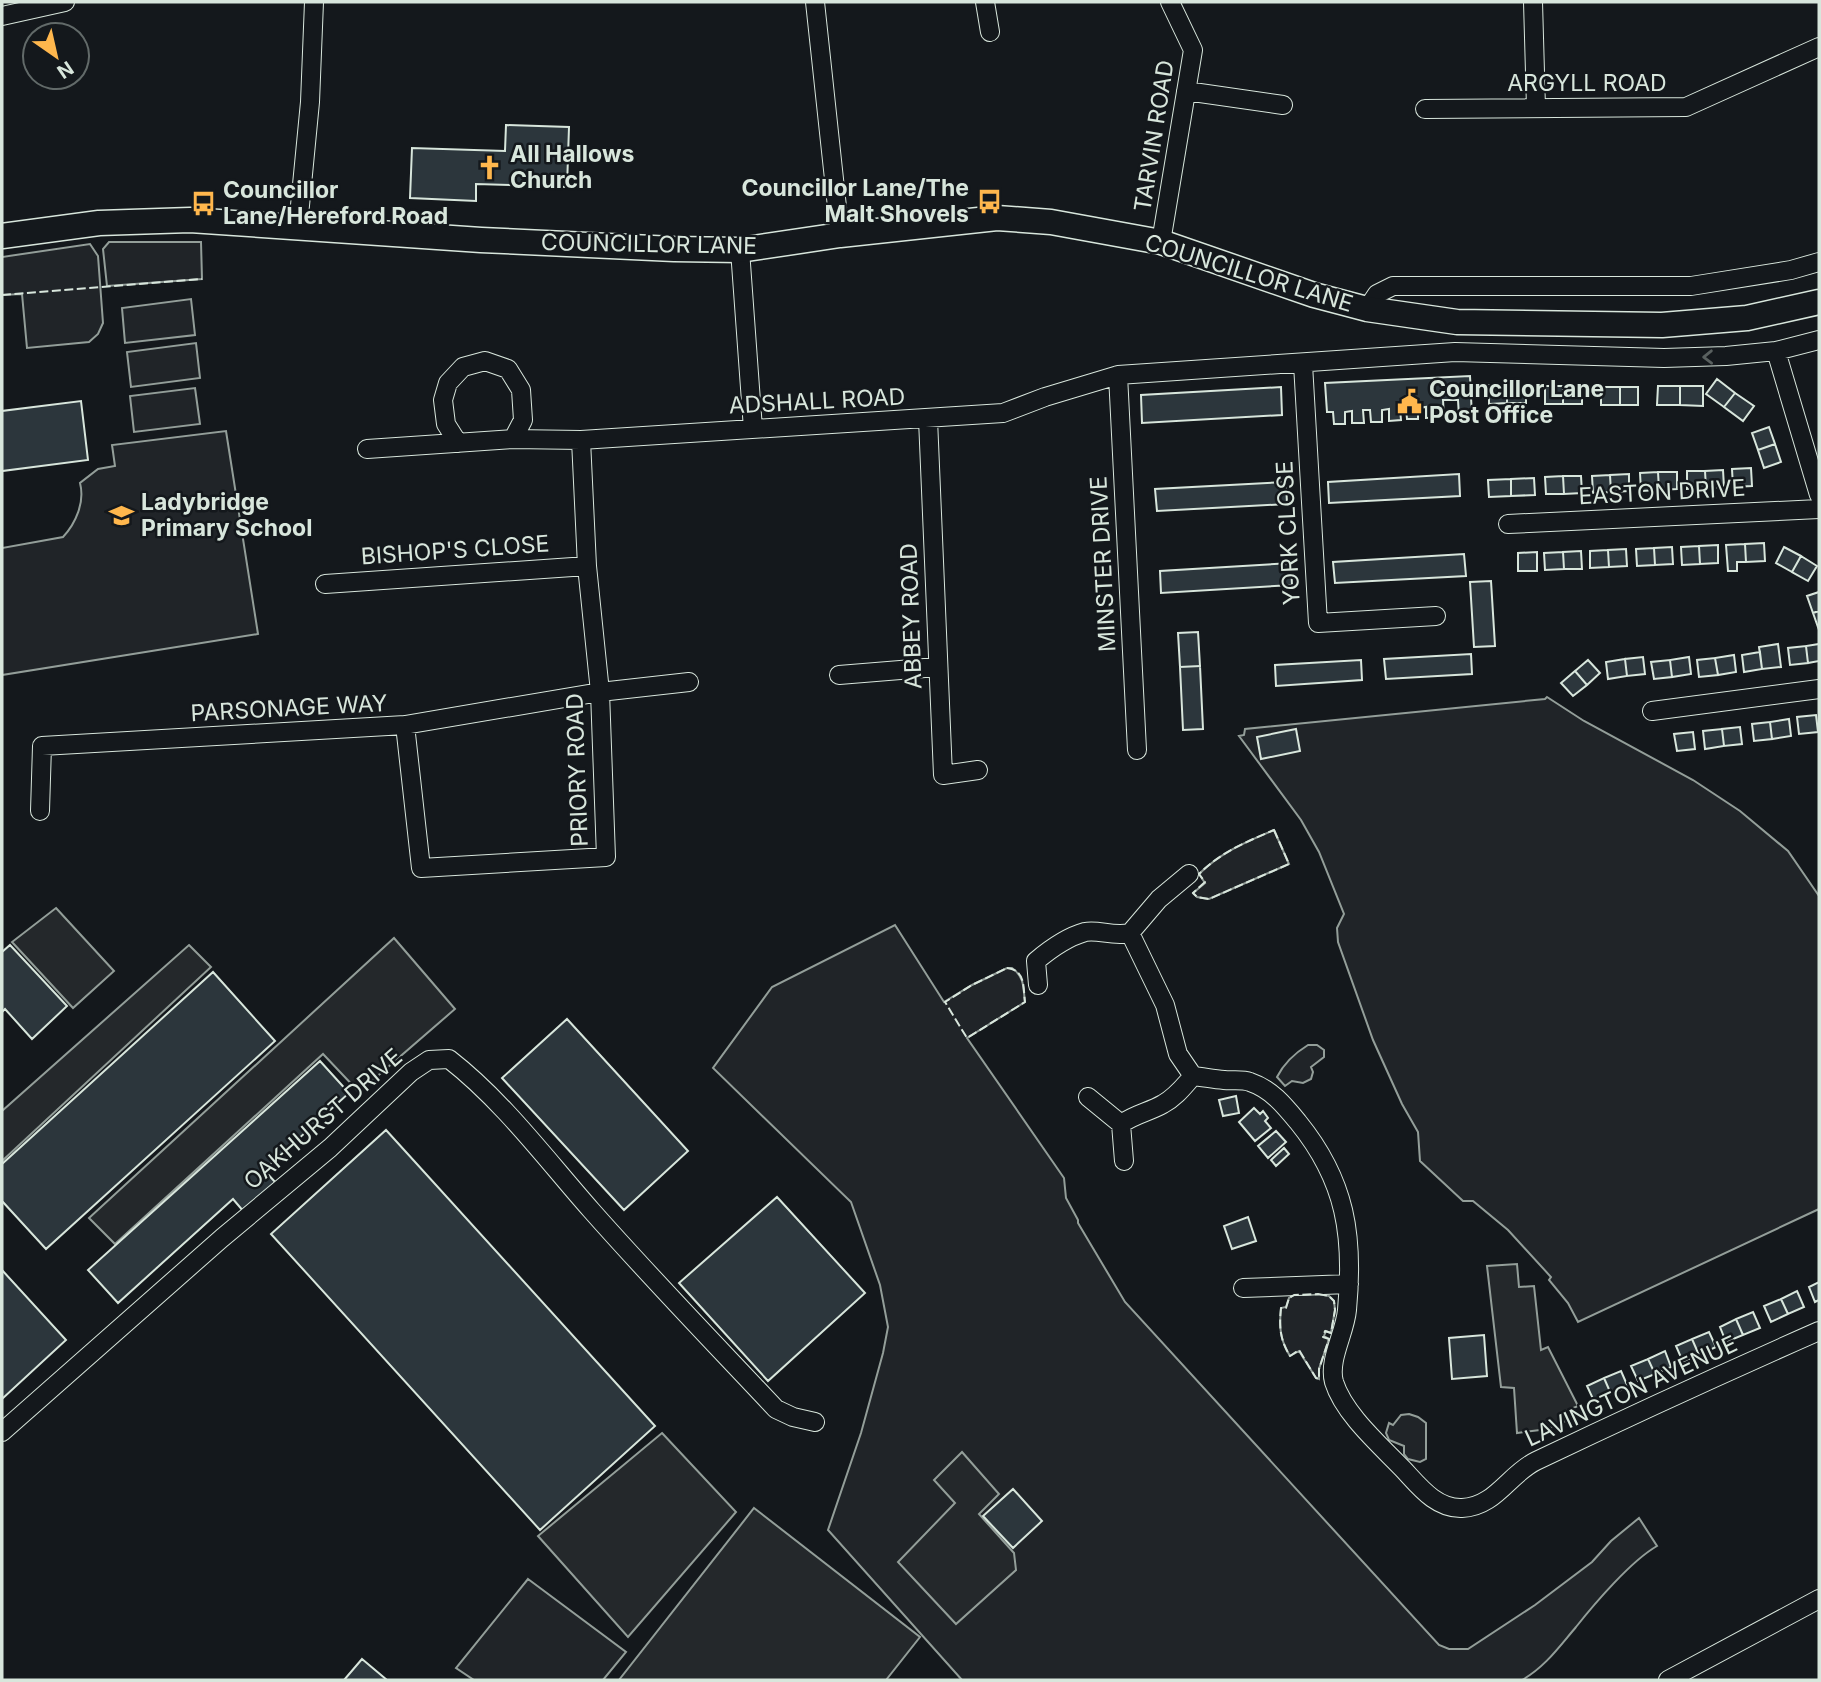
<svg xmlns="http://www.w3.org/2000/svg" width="1821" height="1682" font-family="Inter,sans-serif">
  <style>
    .green { fill: #202428; stroke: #939e99; stroke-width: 2 }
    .parking { fill: #24282b; stroke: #939e99; stroke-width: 2 }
    .building { fill: #2c363c; stroke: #d8e6dc; stroke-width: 2 }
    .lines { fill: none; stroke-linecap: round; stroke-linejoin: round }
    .street-casing { stroke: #d8e6dc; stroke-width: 20 }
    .secondary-casing { stroke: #d8e6dc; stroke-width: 27 }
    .street { stroke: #14181c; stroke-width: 18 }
    .secondary { stroke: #14181c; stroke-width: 24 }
    .fence { stroke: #d8e6dc; stroke-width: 2; stroke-dasharray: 9 3.5; stroke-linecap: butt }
    .oneway { stroke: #59605f }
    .labels { text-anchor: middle; stroke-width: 5; stroke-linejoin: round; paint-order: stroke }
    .street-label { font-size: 23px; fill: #d8e6dc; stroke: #14181c }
    .poi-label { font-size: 23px; font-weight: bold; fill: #d8e6dc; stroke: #14181c; text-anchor: start }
  </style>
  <rect width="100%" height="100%" fill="#14181c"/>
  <!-- green -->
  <path class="green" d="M109,242H201L202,279L107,286L103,249Z
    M90,244L98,256L103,323L98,334L89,342L27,348L22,294L2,295V257Z
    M191,299L195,335L125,343L122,308Z
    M196,343L200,378L131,387L127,352Z
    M195,388L200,424L134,432L130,396Z
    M226,431L258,634L2,675V548L63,537C76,523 85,502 80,483L98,469L115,466L112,445Z
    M1547,697L1584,721L1693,780L1740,811L1788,851L1819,896V1209L1578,1322L1568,1303L1549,1280L1551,1277L1508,1230L1473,1201H1463L1420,1161L1418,1132L1402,1104L1373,1040L1338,942L1337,928L1344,914L1319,852L1301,820L1239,736L1244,735L1245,729L1545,699Z
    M1274,830L1289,864L1209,899L1197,897L1193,893L1205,883L1199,874C1221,852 1246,842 1274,830Z
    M895,925L944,1002L972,985L1007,968H1012C1025,977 1023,988 1025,1002L967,1038L1064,1178L1066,1198L1078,1220V1223L1125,1302L1439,1645L1449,1649H1468L1535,1605L1592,1562L1611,1541L1639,1518L1657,1546C1631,1561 1595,1603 1576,1627C1559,1647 1545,1667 1522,1680H962L828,1530L861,1433L883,1353L888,1327L880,1285L851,1202L713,1068L772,987Z
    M1308,1045H1317L1324,1050V1057L1311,1067L1313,1072L1311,1079L1303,1083L1292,1081L1285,1086L1277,1077C1284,1063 1295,1053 1308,1045Z
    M1318,1294L1329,1296L1334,1301L1335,1310L1331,1333L1326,1331L1324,1336L1329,1339L1319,1369V1379L1316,1378L1299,1351L1290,1356C1280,1340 1279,1327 1281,1308L1286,1307L1289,1298L1294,1295Z
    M1409,1414L1418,1417L1426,1423V1459L1420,1462L1408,1459L1404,1454V1446L1389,1440L1386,1433L1389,1423L1393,1425L1401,1415Z
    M528,1579L626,1652L603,1680H474L456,1668Z"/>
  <!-- parking -->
  <path class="parking" d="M56,908L114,971L73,1008L12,942Z
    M394,938L455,1009L359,1092L323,1054L115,1244L89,1218Z
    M189,945L211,967L2,1161V1111Z
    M1517,1264L1519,1287L1534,1286L1541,1350L1548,1347L1578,1406L1564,1412L1568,1420L1548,1429L1517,1433L1514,1388L1501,1387L1487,1266Z
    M662,1433L736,1512L628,1637L538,1536Z
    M962,1452L999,1494L979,1514L1014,1553L1016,1570L956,1624L898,1562L955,1503L934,1480Z
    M754,1508L920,1637L886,1680H619Z"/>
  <!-- building -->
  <path class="building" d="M506,125L569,127L567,187L476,184V201L410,198L412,148L505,151Z
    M1470,376L1472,417H1459L1458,400H1443L1444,417L1426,418V407L1418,408V419H1407L1406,408L1400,409L1401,420L1389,421V409L1382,410V422H1371L1370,410H1363L1364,423H1352V411L1345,412V424H1334L1333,412H1327L1325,383Z
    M1717,379L1735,393L1724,407L1706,394Z
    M1489,385H1507V403L1489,404Z
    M1507,385H1526V403H1507Z
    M1545,386H1563V404H1545Z
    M1563,386H1582V404H1563Z
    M1658,386H1680V405H1657Z
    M1680,386H1703V406L1680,405Z
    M1281,387L1282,415L1142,423L1141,395Z
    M1601,387H1620V405H1601Z
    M1620,387H1638V405H1620Z
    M1735,393L1754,406L1743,421L1724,407Z
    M81,401L88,460L2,471V411Z
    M1769,427L1775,444L1758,450L1752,433Z
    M1775,444L1781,462L1764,468L1758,450Z
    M1751,468L1752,486L1733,487L1732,469Z
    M1723,470L1724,487L1706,488L1705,471Z
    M1687,471H1705L1706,488L1687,489Z
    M1658,472L1659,490L1641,491L1640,473Z
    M1658,472H1677V489L1659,490Z
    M1459,474L1460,496L1329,503L1328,482Z
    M1629,474V491L1611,492L1610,475Z
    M1610,475L1611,492L1593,493L1592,476Z
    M1563,476L1564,494H1546L1545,477Z
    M1563,476H1581L1582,493L1564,494Z
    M1534,478L1535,495L1511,496V479Z
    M1511,479V496L1489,497L1488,480Z
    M1286,482L1287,504L1157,511L1155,489Z
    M1764,543L1765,561L1746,562L1745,544Z
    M1745,544L1746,562H1737V571H1728L1726,545Z
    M1718,545V563L1700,564L1699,546Z
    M1699,546L1700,564L1682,565L1681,547Z
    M1672,547L1673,564L1655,565L1654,548Z
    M1784,547L1801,556L1792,572L1776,563Z
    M1654,548L1655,565L1637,566L1636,549Z
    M1626,549L1627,566L1609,567L1608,550Z
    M1608,550L1609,567L1590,568V551Z
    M1581,551L1582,569H1564L1563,552Z
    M1537,552V571H1518V553Z
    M1563,552L1564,569L1545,570L1544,553Z
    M1464,554L1466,576L1335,583L1333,562Z
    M1801,556L1817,566L1808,581L1792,572Z
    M1291,563L1292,585L1161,593L1160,571Z
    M1491,581L1495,646L1474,647L1470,582Z
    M1819,592V611L1813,613L1807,596Z
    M1819,611V630L1813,613Z
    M1198,632L1200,666L1180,667L1178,633Z
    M1778,644L1781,667L1762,669L1759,647Z
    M1819,644V661L1808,663L1806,646Z
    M1806,646L1808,663L1790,665L1788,648Z
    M1760,652L1762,669L1744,672L1742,655Z
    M1471,654L1472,674L1386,679L1384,659Z
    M1734,655L1736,672L1718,675L1715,658Z
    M1643,657L1645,674L1627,676L1625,659Z
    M1689,657L1691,674L1672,677L1670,660Z
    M1715,658L1718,675L1699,677L1697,660Z
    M1625,659L1627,676L1608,679L1606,662Z
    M1361,660L1362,680L1276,686L1275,665Z
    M1588,660L1600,673L1587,685L1575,671Z
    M1670,660L1672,677L1654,679L1651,662Z
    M1200,666L1203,729L1183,730L1180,667Z
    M1575,671L1587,685L1573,696L1561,683Z
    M1816,715L1818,732L1799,734L1797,717Z
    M1789,719L1791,736L1772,739L1770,722Z
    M1770,722L1772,739L1754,741L1752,724Z
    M1740,727L1742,744L1724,746L1722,729Z
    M1296,729L1300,751L1261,759L1257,737Z
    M1722,729L1724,746L1705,749L1703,731Z
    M1693,732L1695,749L1677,751L1674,734Z
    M10,945L67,1006L32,1039L5,1009L2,1012V952Z
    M213,972L275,1041L46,1249L2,1201V1164Z
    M567,1019L688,1151L624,1210L502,1078Z
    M320,1061L349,1093L264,1170L276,1183L244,1212L233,1199L118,1303L88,1270Z
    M1236,1096L1239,1113L1223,1116L1219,1100Z
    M1254,1108L1260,1114L1263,1111L1268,1118L1265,1121L1271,1128L1255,1141L1239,1122Z
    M386,1130L655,1426L540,1530L271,1234Z
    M1276,1131L1286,1142L1268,1158L1258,1146Z
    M1284,1148L1289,1154L1276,1166L1271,1160Z
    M777,1197L865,1293L768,1381L679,1283Z
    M1248,1217L1256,1241L1232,1249L1224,1226Z
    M2,1270L66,1340L2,1399Z
    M1819,1282V1300L1815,1302L1809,1287Z
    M1797,1291L1804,1307L1788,1314L1781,1299Z
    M1781,1299L1788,1314L1771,1322L1764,1306Z
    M1753,1312L1760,1328L1743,1335L1736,1319Z
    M1736,1319L1743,1335L1726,1342L1720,1327Z
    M1709,1332L1716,1347L1699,1355L1692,1339Z
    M1484,1335L1487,1376L1452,1379L1449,1338Z
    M1692,1339L1699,1355L1683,1362L1676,1346Z
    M1665,1351L1671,1367L1655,1374L1648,1359Z
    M1648,1359L1655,1374L1638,1381L1631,1366Z
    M1621,1371L1628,1387L1611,1394L1604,1378Z
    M1604,1378L1611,1394L1594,1401L1587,1386Z
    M1013,1489L1042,1521L1013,1548L983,1516Z
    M362,1659L387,1680H344Z"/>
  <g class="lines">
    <defs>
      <path id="street" d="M815,2L840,235
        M985,2L990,32
        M1533,2L1536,108
        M2,16L65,2
        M1186,91L1283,105
        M1425,109L1686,107L1819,47
        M298,226L310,102L314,2
        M1161,242L1193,50L1170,2
        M740,250L753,429
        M1367,309L1377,294L1393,286H1691L1791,270L1819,262
        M1776,351L1819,495
        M1303,364L1318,623L1436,616
        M1118,375L1137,750
        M928,419L943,775L978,770
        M458,443L446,424L443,400L448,383L463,367L485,361L508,369L521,390L523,420L513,439
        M367,449L513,439L581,440L1003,413L1045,397L1118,375L1455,352L1664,358L1726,356L1776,351L1819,340
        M1508,524L1819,509
        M325,584L587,566
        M839,675L937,667
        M1652,711L1819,689
        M405,725L421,868L606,857L600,692L587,566L581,440
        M40,811L42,746L405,725L600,692L689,682
        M1189,874L1159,899L1130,933L1165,1005L1178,1054L1193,1076C1203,1077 1213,1079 1224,1080C1232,1081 1242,1079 1250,1082C1271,1089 1284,1105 1298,1122C1346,1181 1354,1236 1347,1310C1345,1333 1328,1360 1334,1382C1344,1414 1380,1445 1403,1469C1419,1486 1436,1509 1462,1508C1495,1507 1509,1474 1536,1461C1630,1416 1724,1373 1819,1331
        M1038,985L1036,961C1049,950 1067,937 1085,932C1098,929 1113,937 1130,933
        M1088,1097L1121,1124
        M1124,1161L1121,1124C1135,1114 1149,1112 1163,1104C1176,1097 1184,1086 1193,1076
        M1243,1288L1349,1284
        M2,1432L222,1238L330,1148L411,1072L429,1060L449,1059C503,1101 546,1159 591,1210C651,1278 714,1343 776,1409L793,1417L815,1422
        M1668,1680L1819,1599"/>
      <path id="secondary" d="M2,236L99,223L190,220L481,240L674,249L740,250L840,235L997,218L1051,222L1161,242L1314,295L1367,309L1457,322L1662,325L1747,318L1819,302"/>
    </defs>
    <!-- street casing -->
    <use href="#street" class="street-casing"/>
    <!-- secondary casing -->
    <use href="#secondary" class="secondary-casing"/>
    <!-- street -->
    <use href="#street" class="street"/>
    <!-- secondary -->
    <use href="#secondary" class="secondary"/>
    <!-- fence -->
    <path class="fence" d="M2,295L202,279
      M1274,830L1289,864L1209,899L1197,897L1193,893L1205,882L1199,874C1221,852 1246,842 1274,830Z
      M1007,968C1026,970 1023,988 1025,1002L967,1038L945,1002L972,985Z
      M1318,1294L1329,1296L1334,1301L1335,1310L1331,1333L1325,1331L1323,1337L1329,1339L1319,1369V1379L1316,1378L1299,1350L1290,1356C1280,1340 1279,1327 1281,1308H1286L1289,1298L1294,1295Z"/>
  </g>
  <!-- one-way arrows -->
  <defs><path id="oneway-chevron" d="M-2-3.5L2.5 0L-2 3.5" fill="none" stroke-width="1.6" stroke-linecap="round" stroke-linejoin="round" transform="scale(1.75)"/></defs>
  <use class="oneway" href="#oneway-chevron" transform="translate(1708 357) rotate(179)"/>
  <!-- icons -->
  <defs>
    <symbol id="church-bare" viewBox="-9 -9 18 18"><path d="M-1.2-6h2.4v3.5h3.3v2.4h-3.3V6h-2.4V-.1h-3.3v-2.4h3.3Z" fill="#ffb74d" stroke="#14181c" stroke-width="2.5" paint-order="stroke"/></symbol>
    <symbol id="bus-bare" viewBox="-9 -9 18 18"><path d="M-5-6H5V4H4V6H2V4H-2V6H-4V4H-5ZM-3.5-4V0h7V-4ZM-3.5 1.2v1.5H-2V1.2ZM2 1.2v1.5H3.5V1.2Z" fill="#ffb74d" stroke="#14181c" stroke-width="2.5" paint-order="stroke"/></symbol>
    <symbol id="civic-bare" viewBox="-9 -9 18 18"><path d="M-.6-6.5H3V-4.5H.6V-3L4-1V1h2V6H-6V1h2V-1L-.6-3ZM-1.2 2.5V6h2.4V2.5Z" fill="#ffb74d" stroke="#14181c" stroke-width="2.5" paint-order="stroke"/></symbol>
    <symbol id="school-bare" viewBox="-9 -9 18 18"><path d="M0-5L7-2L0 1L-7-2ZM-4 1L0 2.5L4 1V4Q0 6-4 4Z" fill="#ffb74d" stroke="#14181c" stroke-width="2.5" paint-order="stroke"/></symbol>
  </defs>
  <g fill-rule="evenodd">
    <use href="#church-bare" x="472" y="150" width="35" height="35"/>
    <use href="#bus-bare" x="972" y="184" width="35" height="35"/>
    <use href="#bus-bare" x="186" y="186" width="35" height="35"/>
    <use href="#civic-bare" x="1392" y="384" width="35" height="35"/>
    <use href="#school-bare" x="104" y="498" width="35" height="35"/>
  </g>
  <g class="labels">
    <!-- street labels -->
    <g class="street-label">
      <text x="1587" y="91">ARGYLL ROAD</text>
      <text transform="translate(1154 136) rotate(-81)" y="8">TARVIN ROAD</text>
      <text transform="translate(649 244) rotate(1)" y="8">COUNCILLOR LANE</text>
      <text transform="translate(1249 273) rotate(17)" y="8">COUNCILLOR LANE</text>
      <text transform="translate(817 401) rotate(-3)" y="8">ADSHALL ROAD</text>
      <text transform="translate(1662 492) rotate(-3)" y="8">EASTON DRIVE</text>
      <text transform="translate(1288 533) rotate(-93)" y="8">YORK CLOSE</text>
      <text transform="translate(455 550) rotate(-4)" y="8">BISHOP'S CLOSE</text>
      <text transform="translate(1103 564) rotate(-93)" y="8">MINSTER DRIVE</text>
      <text transform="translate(911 616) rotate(-92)" y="8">ABBEY ROAD</text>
      <text transform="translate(289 708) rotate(-3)" y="8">PARSONAGE WAY</text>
      <text transform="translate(577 770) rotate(-92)" y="8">PRIORY ROAD</text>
      <text transform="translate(323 1119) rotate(-41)" y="8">OAKHURST DRIVE</text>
      <text transform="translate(1631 1391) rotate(-25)" y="8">LAVINGTON AVENUE</text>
    </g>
    <!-- poi labels -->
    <g class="poi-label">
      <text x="510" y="162">All Hallows<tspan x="510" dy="26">Church</tspan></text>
      <text x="969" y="196" text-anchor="end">Councillor Lane/The<tspan x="969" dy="26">Malt Shovels</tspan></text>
      <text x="223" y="198">Councillor<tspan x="223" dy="26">Lane/Hereford Road</tspan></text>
      <text x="1429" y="397">Councillor Lane<tspan x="1429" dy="26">Post Office</tspan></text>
      <text x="141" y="510">Ladybridge<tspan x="141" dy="26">Primary School</tspan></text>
    </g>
  </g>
  <!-- border -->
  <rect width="1821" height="1682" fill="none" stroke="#d8e6dc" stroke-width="7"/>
  <!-- north arrow -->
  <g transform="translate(56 56) rotate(146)"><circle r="33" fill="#14181c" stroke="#626a69" stroke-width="2"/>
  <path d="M0-5L12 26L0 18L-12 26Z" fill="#ffb74d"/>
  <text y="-10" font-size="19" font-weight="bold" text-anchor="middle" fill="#d8e6dc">N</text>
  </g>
</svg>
